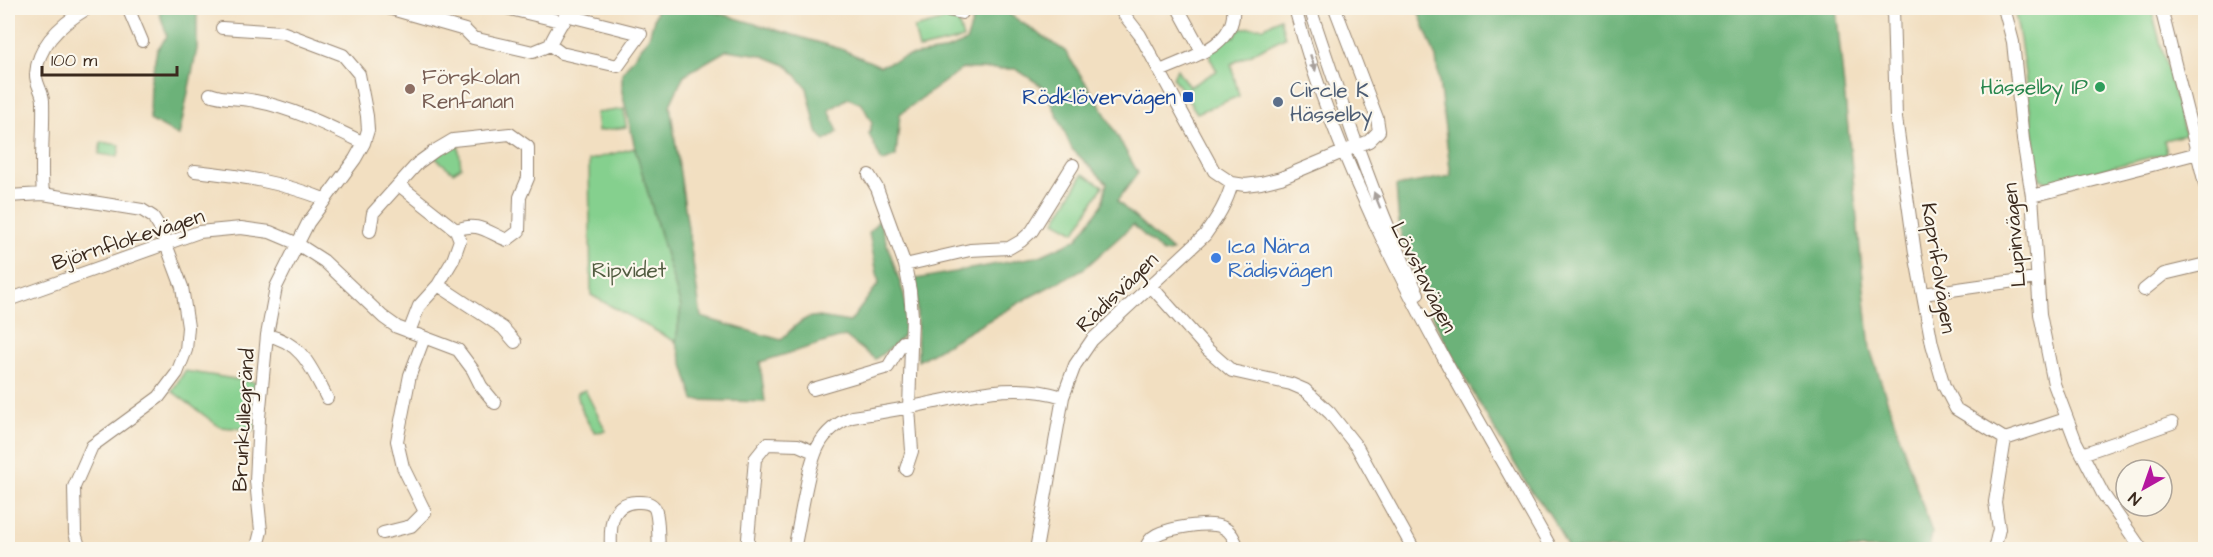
<svg xmlns="http://www.w3.org/2000/svg" width="2213" height="557" font-family="'Architects Daughter',sans-serif">
  <style>
    .green { fill: #85d08e; stroke: #607d56; stroke-width: 1.5 }
    .forest { fill: #6cb279; stroke: #546e4c; stroke-width: 1.5 }
    .lines { fill: none; stroke-linecap: round; stroke-linejoin: round }
    .minor-casing { stroke: #968470; stroke-width: 14 }
    .minor { stroke: #fff; stroke-width: 12 }
    .oneway { fill: #a79f9a }
    .leisure-dot { fill: #2e9e5b; stroke: #fbf7ec; stroke-width: 2 }
    .education-dot { fill: #8d6e63; stroke: #fbf7ec; stroke-width: 2 }
    .transit-dot { fill: #1a4fb4; stroke: #fbf7ec; stroke-width: 2 }
    .service-dot { fill: #5c6f8a; stroke: #fbf7ec; stroke-width: 2 }
    .shop-dot { fill: #3f7fe0; stroke: #fbf7ec; stroke-width: 2 }
    .labels { text-anchor: middle; stroke-width: 4.5; stroke-linejoin: round; paint-order: stroke }
    .education-label { font-size: 21px; fill: #785e54; stroke: #fbf7ec; text-anchor: start }
    .leisure-label { font-size: 21px; fill: #27864d; stroke: #fbf7ec; text-anchor: end }
    .service-label { font-size: 21px; fill: #4e5e75; stroke: #fbf7ec; text-anchor: start }
    .transit-label { font-size: 21px; fill: #164399; stroke: #fbf7ec; text-anchor: end }
    .street-label { font-size: 21px; fill: #3b2a1e; stroke: #fbf7ec }
    .shop-label { font-size: 21px; fill: #366cbe; stroke: #fbf7ec; text-anchor: start }
    .park-label { font-size: 21px; fill: #515c40; stroke: #fbf7ec }
  </style>
  <rect width="100%" height="100%" fill="#fbf7ec"/>
  <filter id="ink" filterUnits="userSpaceOnUse"><feTurbulence type="fractalNoise" baseFrequency=".0167" numOctaves="2"/><feDisplacementMap in="SourceGraphic" scale="12" xChannelSelector="R" yChannelSelector="G"/><feConvolveMatrix kernelMatrix="1 2 1 2 8 2 1 2 1" color-interpolation-filters="sRGB"/></filter>
  <filter id="wash" filterUnits="userSpaceOnUse"><feTurbulence type="fractalNoise" baseFrequency=".008" numOctaves="4" result="noise"/><feDisplacementMap in="SourceGraphic" scale="24" xChannelSelector="R" yChannelSelector="G"/><feGaussianBlur stdDeviation="1.35" result="paint"/><feColorMatrix in="noise" values="0 0 0 0 0 0 0 0 0 0 0 0 0 0 0 0 0 1.4 0 .05"/><feComposite in="paint" operator="in"/></filter>
  <g filter="url(#wash)">
    <rect width="100%" height="100%" fill="#f2dfc1"/>
    <!-- green -->
    <path class="green" d="M2014,8H2151L2185,135L2164,140L2167,153L2050,183L2040,179L2020,39Z
      M957,17L963,39L919,49L914,28Z
      M1280,18L1285,37L1231,64L1239,96L1197,113L1173,78L1177,69L1189,87L1217,71L1210,58V53L1231,35L1235,37L1240,28L1265,27Z
      M624,109L626,127L598,131L596,113Z
      M101,142L120,145L118,157L99,154Z
      M458,142L461,167L453,172L433,156Z
      M635,148L681,307L676,342L591,295L589,160Z
      M1083,174L1103,186L1075,232L1055,221Z
      M185,371L259,383L255,430L220,427L172,391Z
      M585,390L606,431L595,432C585,421 580,408 577,393Z"/>
    <!-- forest -->
    <path class="forest" d="M158,8H199L197,13V49L179,136L150,120L151,79L157,50L167,36Z
      M657,8H701L841,49L880,66L908,56L943,51L966,42L976,11L1000,8L1065,51L1100,105L1138,173L1117,201L1172,251L1163,253L1133,225L1085,268L1026,299L918,361L916,279L1040,256L1077,239L1102,205L1107,183L1072,149L1045,88L1016,69H962L900,114L896,156L882,162L869,134L872,123L862,104L848,98L829,110L838,132L825,141L817,132L807,88L788,66L761,55L727,50L684,75L670,105L701,317L781,340C810,309 810,316 850,322L879,283L869,233L879,220L904,295L908,331L893,346L875,359L845,336L760,362L765,402L694,400L676,342L681,307L635,148L622,92V73L649,37Z
      M1417,8H1836L1870,349L1932,533L1929,549H1568C1557,525 1549,511 1531,491C1486,414 1429,326 1403,241C1397,224 1398,204 1396,186L1451,176L1436,58Z"/>
  </g>
  <g filter="url(#ink)">
    <g class="lines">
      <defs>
        <path id="minor" d="M128,8L142,41
          M388,8L465,30L473,38L533,52L550,45C555,32 564,22 568,8
          M506,8L564,22
          M938,8L962,13
          M1119,8L1140,35L1214,171L1232,183L1245,185L1261,183L1281,178L1369,141L1379,131L1377,118L1335,8
          M1178,8L1202,52
          M1295,8C1346,203 1454,375 1552,550
          M1310,8C1342,104 1374,202 1418,294
          M1893,8L1896,118L1915,253L1932,344L1944,386L1956,409L2005,439L2066,419
          M2004,8L2013,42L2023,140L2032,196L2040,314L2054,384L2076,442L2103,494L2142,550
          M2161,8L2206,188
          M222,28L282,32L343,55L359,74L367,116L368,130L364,143L355,159L308,223L276,287L267,335L259,418L256,481L261,531L258,543
          M550,45L561,53L618,66L641,34L566,15
          M1160,71C1188,58 1237,46 1233,8
          M210,94C224,100 240,97 255,101C293,108 329,126 364,143
          M195,171C241,176 281,182 324,199
          M869,175L877,188L905,265L910,291L912,316L909,408L912,451L906,469
          M43,194C40,163 44,132 43,101C43,92 35,83 36,74C38,44 64,22 88,8
          M8,196L43,194L142,210L153,217L160,228L182,287L188,327L186,350L177,373L159,397L92,446L74,487L75,533L80,550
          M2032,196L2206,151
          M370,231L373,213L418,163L436,150L453,140L510,134L528,147V178L520,197L519,231L507,240C487,232 478,221 456,230L399,185
          M905,265L970,250L1009,248L1021,241L1032,231L1073,165
          M438,285L503,328L515,342
          M1150,285L1207,349L1232,371L1291,384L1305,390L1330,413L1357,447L1414,550
          M2144,290L2164,274L2206,264
          M1923,294L2036,278
          M8,300L199,232L241,228L270,232L296,243L324,261L383,317L397,327L458,350L473,370L481,386L495,403
          M409,332L419,306L438,285L453,260L460,240L456,230
          M267,335C303,343 311,368 327,398
          M813,389L888,367L903,342L911,343
          M2082,454L2172,423
          M383,533L411,526L425,512L403,467L397,441L410,375L424,338
          M611,550C610,529 609,503 636,502C642,502 649,501 654,507C659,514 658,540 659,550
          M747,550L755,459L767,444L798,445L814,452
          M794,550C798,531 801,512 805,493C812,459 816,431 852,417C878,413 904,409 930,403C975,394 1017,382 1063,397
          M1036,550L1063,397L1075,365L1092,340L1205,235C1217,218 1227,203 1232,183
          M1145,550C1147,544 1150,538 1156,535C1169,528 1209,521 1222,527C1232,531 1235,541 1239,550
          M1994,550L1999,529L1995,502L2005,439"/>
      </defs>
      <!-- minor casing -->
      <use href="#minor" class="minor-casing"/>
      <!-- minor -->
      <use href="#minor" class="minor"/>
    </g>
    <!-- one-way arrows -->
    <defs><path id="oneway-solid" d="M-6-.8H1V-3.2L6.5 0L1 3.2V.8H-6Z" transform="scale(1.5)"/></defs>
    <g class="oneway">
      <use href="#oneway-solid" transform="translate(1313 63) rotate(72)"/>
      <use href="#oneway-solid" transform="translate(1377 200) rotate(-112)"/>
    </g>
  </g>
  <!-- markers -->
  <circle class="leisure-dot" cx="2100" cy="87" r="6"/>
  <circle class="education-dot" cx="410" cy="89" r="6"/>
  <rect class="transit-dot" x="1182" y="91" width="12" height="12" rx="3"/>
  <circle class="service-dot" cx="1278" cy="102" r="6"/>
  <circle class="shop-dot" cx="1216" cy="258" r="6"/>
  <g class="labels">
    <!-- education labels -->
    <g class="education-label">
      <text x="422" y="84">Förskolan<tspan x="422" dy="24">Renfanan</tspan></text>
    </g>
    <!-- leisure labels -->
    <g class="leisure-label">
      <text x="2088" y="94">Hässelby IP</text>
    </g>
    <!-- service labels -->
    <g class="service-label">
      <text x="1290" y="97">Circle K<tspan x="1290" dy="24">Hässelby</tspan></text>
    </g>
    <!-- transit labels -->
    <g class="transit-label">
      <text x="1176" y="104">Rödklövervägen</text>
    </g>
    <!-- street labels -->
    <g class="street-label">
      <text transform="translate(2014 235) rotate(-95)" y="7">Lupinvägen</text>
      <text transform="translate(128 239) rotate(-18)" y="7">Björnflokevägen</text>
      <text transform="translate(1939 268) rotate(81)" y="7">Kaprifolvägen</text>
      <text transform="translate(1424 277) rotate(63)" y="7">Lövstavägen</text>
      <text transform="translate(1117 292) rotate(-44)" y="7">Rädisvägen</text>
      <text transform="translate(243 420) rotate(-87)" y="7">Brunkullegränd</text>
    </g>
    <!-- shop labels -->
    <g class="shop-label">
      <text x="1228" y="253">Ica Nära<tspan x="1228" dy="24">Rädisvägen</tspan></text>
    </g>
    <!-- park labels -->
    <g class="park-label">
      <text x="629" y="277">Ripvidet</text>
    </g>
  </g>
  <!-- margin -->
  <rect width="2213" height="557" fill="none" stroke="#fbf7ec" stroke-width="30"/>
  <!-- north arrow -->
  <g transform="translate(2144 488) rotate(220)"><circle r="28" fill="#fbf7ec" stroke="#aea59a" stroke-width="1.5"/>
  <path d="M0-4.5L10 22L0 15L-10 22Z" fill="#b5179e"/>
  <text y="-9" font-size="16" font-weight="bold" text-anchor="middle" fill="#3b2a1e">N</text>
  </g>
  <!-- scale -->
  <path d="M42 66v9h135v-9" fill="none" stroke="#3b2a1e" stroke-width="3"/>
  <text x="51" y="66" font-size="18" fill="#3b2a1e" stroke="#fbf7ec" stroke-width="4.5" paint-order="stroke">100 m</text>
</svg>
